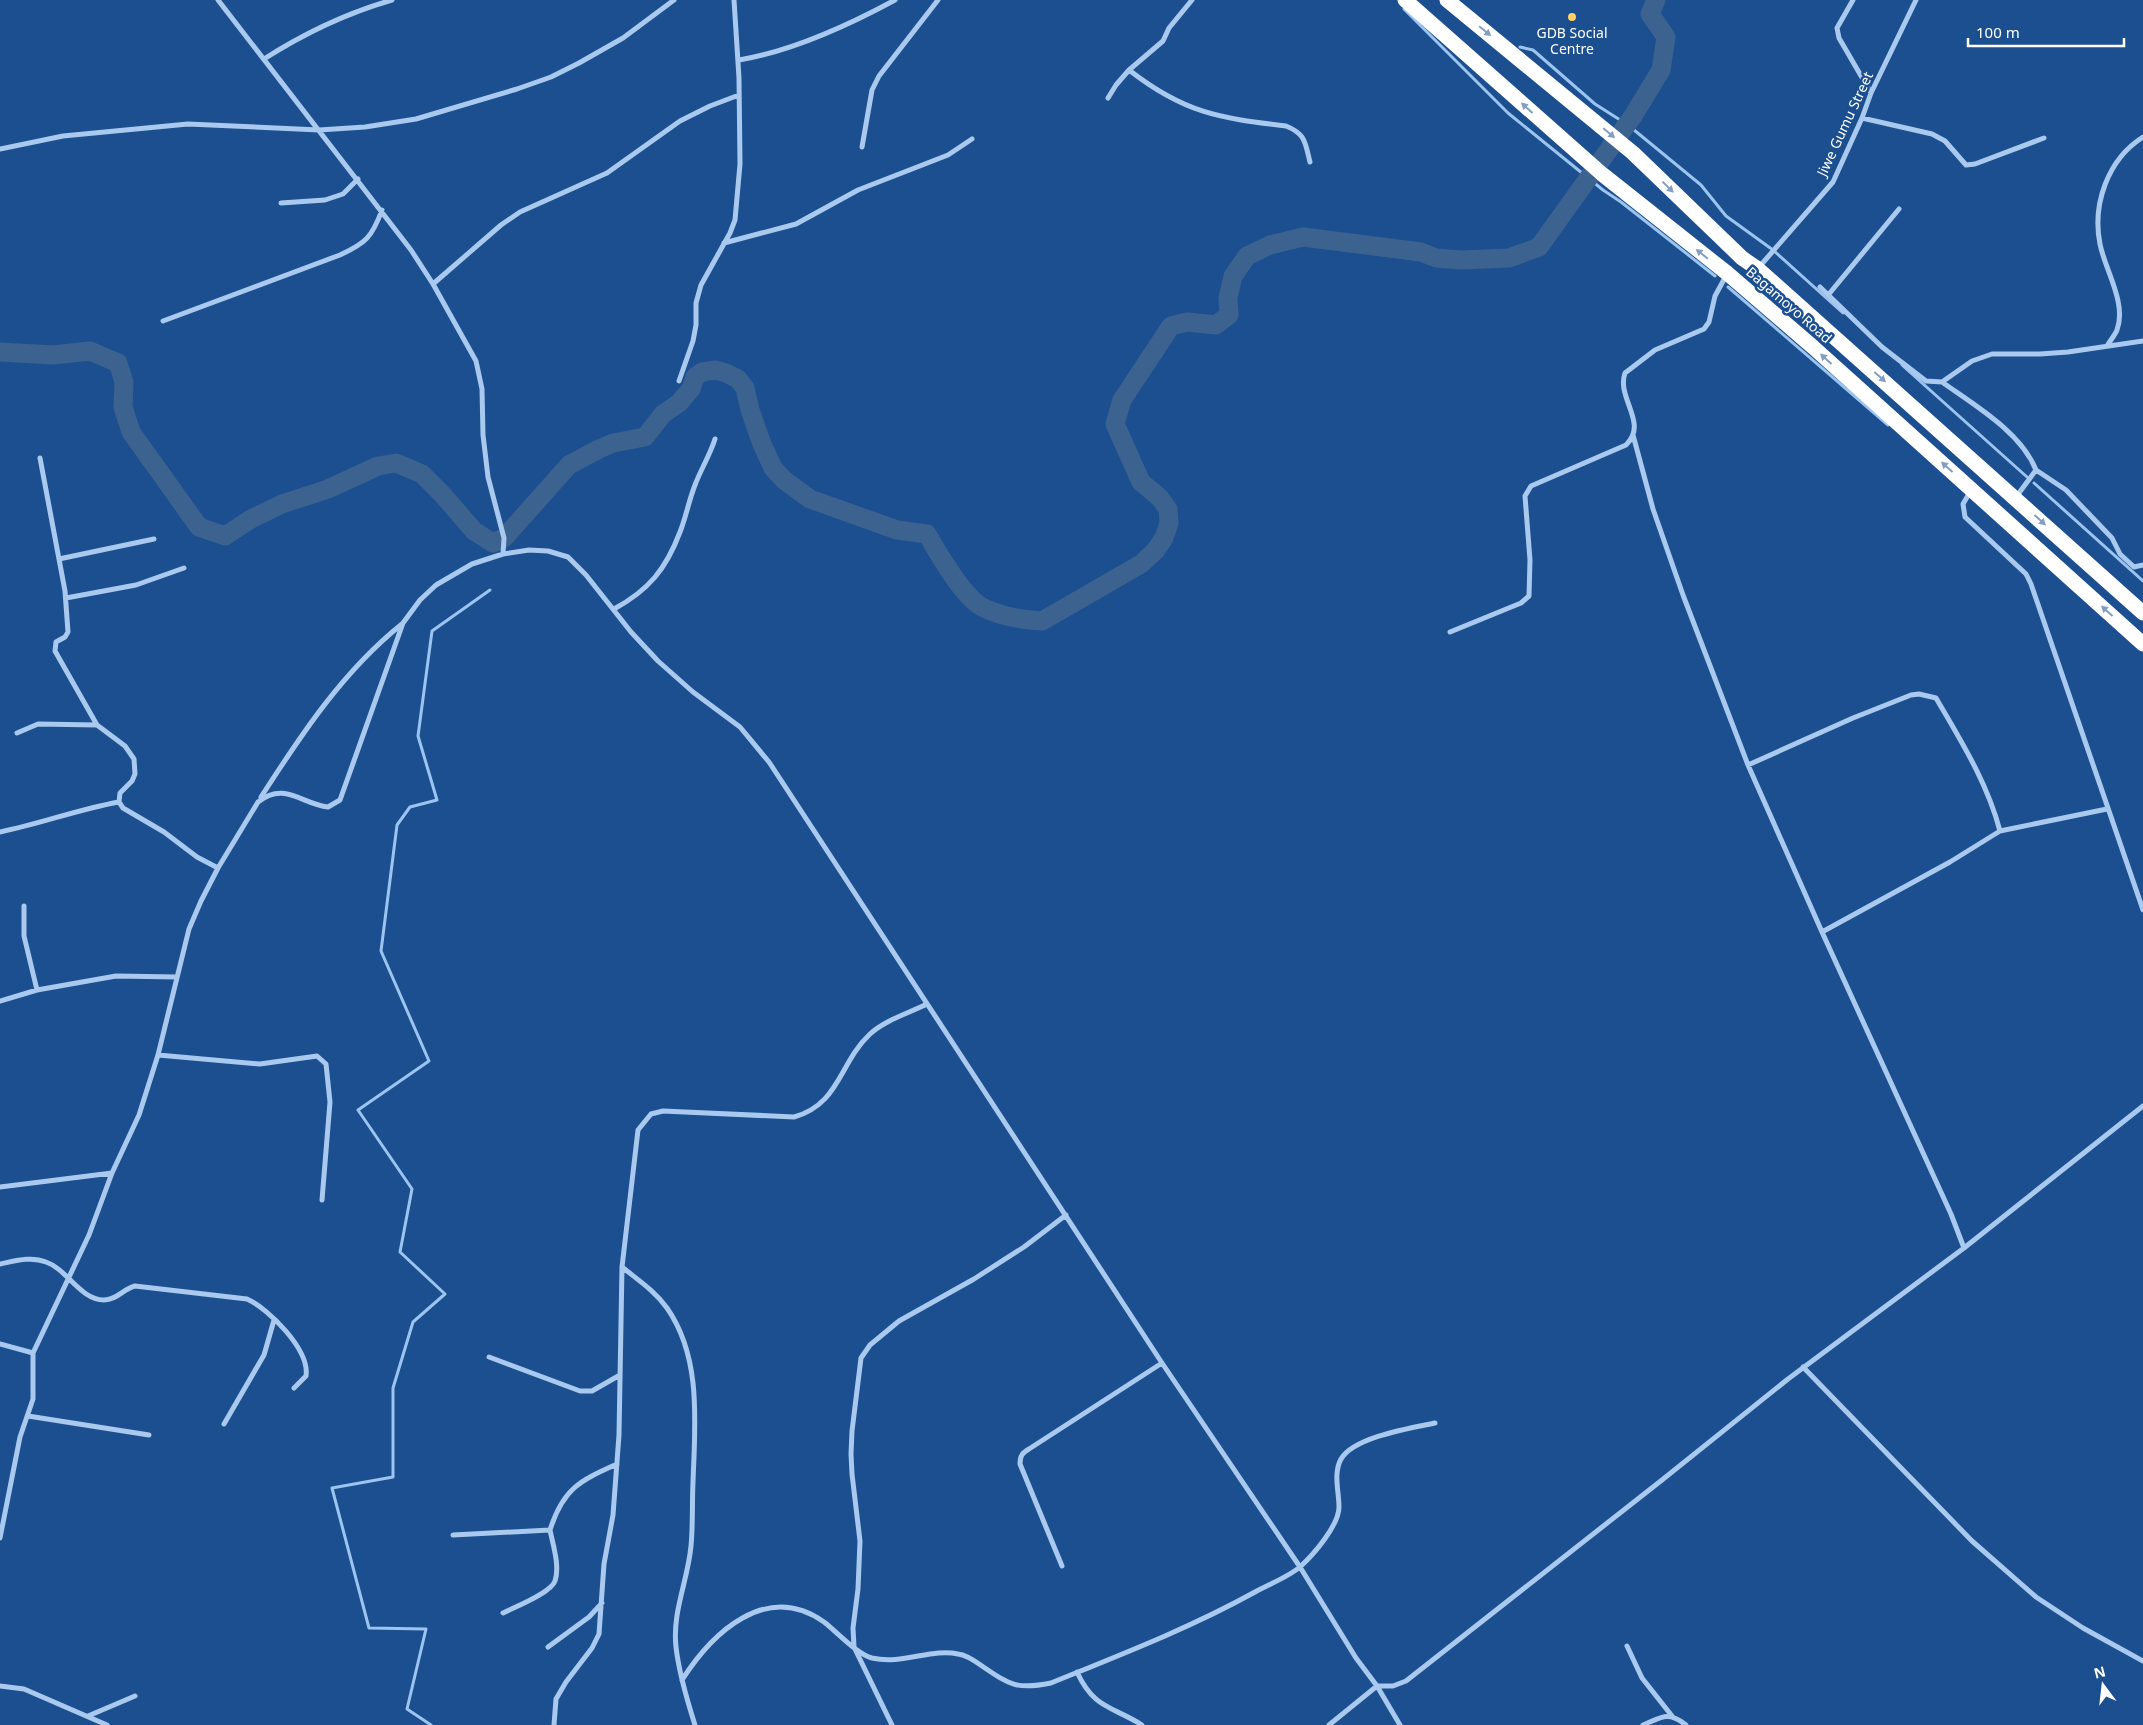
<svg xmlns="http://www.w3.org/2000/svg" width="2143" height="1725" font-family="'Noto Sans',sans-serif">
  <style>
    .lines { fill: none; stroke-linecap: round; stroke-linejoin: round }
    .stream { stroke: #9cc4f0; stroke-width: 3 }
    .river { stroke: #3c6290; stroke-width: 19 }
    .street { stroke: #a9c9ee; stroke-width: 5 }
    .highway { stroke: #fff; stroke-width: 15 }
    .oneway { fill: #829ec1 }
    .poi-dot { fill: #ffd166; stroke: #1b4f8f; stroke-width: 2 }
    .labels { text-anchor: middle; stroke-width: 5; stroke-linejoin: round; paint-order: stroke }
    .poi-label { font-size: 14px; fill: #fff; stroke: #1b4f8f }
    .street-label { font-size: 14px; fill: #fff; stroke: #1b4f8f }
  </style>
  <rect width="100%" height="100%" fill="#1b4f8f"/>
  <g class="lines">
    <!-- stream -->
    <path class="stream" d="M1404,9L1508,113L1603,190L1621,202L1715,276
      M1520,47L1533,50L1595,104L1628,125L1701,185L1726,216L1773,250L1843,313
      M1728,287L1888,425
      M1902,365L2027,477
      M2034,483L2143,581
      M431,1725L407,1709L426,1629L369,1628L332,1488L393,1477V1388L413,1322L445,1294L400,1252L412,1189L358,1110L429,1061L381,951L397,825L410,807L437,800L418,736L432,631L490,590"/>
    <!-- river -->
    <path class="river" d="M0,352L53,355L90,351L118,363L124,382L123,407L131,432L199,527L225,536L251,519L282,504L328,489L378,466L396,463L422,474L443,495L474,531L493,543L504,538L569,465L599,449L613,443L645,437L663,414L679,403L691,389L695,377L702,372L716,370L726,373L738,379L745,388L750,410L762,444L773,468L784,480L810,499L897,530L927,534C938,553 964,599 984,608C1001,616 1023,620 1042,621L1141,564L1155,551L1164,538L1169,523L1168,509L1160,498L1141,482L1115,424L1122,400L1171,326L1187,322L1216,325L1229,315L1228,298L1233,276L1247,256L1270,245L1303,237L1421,252L1436,258L1461,260L1509,258L1539,247L1633,116L1661,70L1666,37L1650,14L1656,0"/>
    <!-- street -->
    <path class="street" d="M218,0L411,250L433,284L476,361L482,389L483,435L488,477L504,538L503,554
      M1853,0L1837,28L1839,38L1871,93
      M264,59C303,34 347,13 392,0
      M739,60C793,51 847,26 895,0
      M1129,70C1184,113 1219,118 1286,126C1306,134 1305,143 1310,162
      M1108,98L1116,85L1129,70L1163,41L1169,28L1192,0
      M1862,118L1932,134L1945,141L1966,165L1975,164L2044,138
      M862,147L872,90L879,76L938,0
      M0,149L63,136L188,124L319,130L365,127L416,119L517,89L551,77L579,63L623,38L674,0
      M281,203L325,200L343,194L358,179
      M724,243L796,224L858,190L948,155L972,139
      M1760,266L1833,182L1862,118L1871,93L1916,0
      M433,284L501,225L520,212L607,173L680,121L710,106L739,95
      M1820,287L1882,347L1926,381L1942,382L1972,361L1992,354H2040L2068,352L2143,341
      M1829,294L1899,209
      M163,321L340,255C366,243 372,237 382,210
      M2107,346C2110,341 2115,335 2117,330C2127,303 2105,270 2100,244C2092,204 2108,159 2143,137
      M679,381L693,341L696,325V303L701,285L730,233L735,220L740,164L739,78L734,0
      M1942,382C1974,405 2021,432 2036,470L2016,497
      M1633,435L1653,509L1683,595L1748,765L1822,932L1951,1214L1964,1248
      M40,458L65,591L68,632L65,637L56,642L55,651L97,725L125,746L134,759L135,774L132,781L120,793L119,802L123,808L164,832L197,857L218,868
      M2036,470L2066,490L2112,538L2120,554L2134,567L2143,565
      M1970,492L1963,504L1965,517L2026,574L2031,584L2143,910
      M59,559L154,539
      M66,598L136,585L184,568
      M614,609C649,590 666,569 680,532C686,517 689,500 695,485C701,469 710,455 715,439
      M1450,632L1521,603L1529,596L1530,560L1525,496L1531,486L1626,445C1649,423 1616,398 1625,373L1655,350L1704,329L1709,322L1715,296L1727,274
      M17,733L38,724L97,725
      M1748,765L1853,718L1911,695L1919,694L1936,698C1961,741 1987,782 2000,831
      M261,797C301,735 343,671 402,624
      M0,832C40,824 79,809 119,802
      M24,906V936L37,990
      M1822,932L1950,862L2000,831L2107,809
      M0,1001L37,990L116,976L177,977
      M158,1055L260,1064L317,1056L326,1064L330,1102L322,1200
      M0,1187L112,1173
      M0,1264C15,1261 31,1256 46,1262C67,1269 80,1300 104,1300C117,1300 123,1289 135,1286L247,1299C269,1309 310,1350 306,1376L294,1388
      M622,1267C638,1280 655,1291 667,1308C702,1358 695,1424 693,1482C692,1503 693,1525 691,1546C688,1580 672,1612 676,1647C679,1674 687,1700 695,1725
      M0,1344L33,1353
      M489,1357L580,1391H592L620,1375
      M1803,1367L1972,1541L2036,1597L2083,1628L2143,1661
      M28,1416L149,1435
      M224,1424L264,1355L274,1320
      M453,1535L550,1530C563,1489 579,1481 617,1464
      M0,1538L20,1437L33,1399V1353L89,1235L112,1173L139,1115L158,1055L189,929L201,901L218,868L258,802C285,781 301,804 328,807L340,800L403,623L420,600L436,585L472,564L503,554L529,550L548,551L568,557L586,575L631,632L658,661L693,692L740,727L769,762L1162,1363L1300,1567L1356,1658L1377,1686H1393L1406,1681L1662,1480L1788,1379L1964,1248L2143,1106
      M1062,1566L1020,1464C1020,1456 1022,1453 1029,1449L1162,1363
      M503,1613C515,1607 551,1593 555,1581C560,1566 553,1545 550,1530
      M1627,1646L1642,1678L1672,1716
      M548,1647L589,1617L602,1603
      M1077,1672C1094,1709 1112,1706 1142,1725
      M682,1680C712,1633 766,1581 824,1622C837,1632 857,1654 872,1658C902,1665 932,1648 958,1654C967,1655 975,1661 982,1666C1010,1685 1017,1690 1051,1683C1120,1655 1190,1628 1255,1592C1269,1584 1289,1577 1301,1566C1314,1554 1339,1525 1339,1507C1339,1491 1333,1474 1341,1459C1354,1437 1411,1428 1435,1423
      M0,1686L24,1689L107,1725
      M88,1716L135,1696
      M554,1725L556,1699L566,1682L592,1648L599,1634L604,1564L613,1515L619,1435L622,1267L638,1130L651,1114L663,1111L794,1117C840,1104 839,1063 870,1034C885,1020 909,1013 927,1004
      M892,1725L854,1647L853,1628L858,1589L860,1541L852,1474L851,1454L852,1431L861,1358L870,1345L899,1321L974,1279L1024,1247L1066,1215
      M1329,1725L1377,1686L1400,1725
      M1643,1725C1662,1717 1668,1711 1686,1725"/>
    <!-- highway -->
    <path class="highway" d="M1405,0L1602,174L1727,273L1813,347L2143,644
      M1447,0L1633,153L1742,258L1758,269L2143,613"/>
  </g>
  <!-- one-way arrows -->
  <defs><path id="oneway-solid" d="M-6-.8H1V-3.2L6.5 0L1 3.2V.8H-6Z" transform="scale(1.25)"/></defs>
  <g class="oneway">
    <use href="#oneway-solid" transform="translate(1485 31) rotate(39)"/>
    <use href="#oneway-solid" transform="translate(1527 108) rotate(-138)"/>
    <use href="#oneway-solid" transform="translate(1609 133) rotate(40)"/>
    <use href="#oneway-solid" transform="translate(1668 187) rotate(44)"/>
    <use href="#oneway-solid" transform="translate(1702 254) rotate(-141)"/>
    <use href="#oneway-solid" transform="translate(1826 359) rotate(-138)"/>
    <use href="#oneway-solid" transform="translate(1880 377) rotate(41)"/>
    <use href="#oneway-solid" transform="translate(1947 467) rotate(-138)"/>
    <use href="#oneway-solid" transform="translate(2040 520) rotate(42)"/>
    <use href="#oneway-solid" transform="translate(2107 611) rotate(-138)"/>
  </g>
  <!-- markers -->
  <circle class="poi-dot" cx="1572" cy="17" r="5"/>
  <g class="labels">
    <!-- poi labels -->
    <g class="poi-label">
      <text x="1572" y="38">GDB Social<tspan x="1572" dy="16">Centre</tspan></text>
    </g>
    <!-- street labels -->
    <g class="street-label">
      <text transform="translate(1845 124) rotate(-65)" y="5">Jiwe Gumu Street</text>
      <text transform="translate(1789 305) rotate(41)" y="5">Bagamoyo Road</text>
    </g>
  </g>
  <!-- north arrow -->
  <g transform="translate(2103 1685) rotate(345)" stroke="#1b4f8f" stroke-width="4" paint-order="stroke">
  <path d="M0-4L9 19L0 12L-9 19Z" fill="#ffffff"/>
  <text y="-8" font-size="14" font-weight="bold" text-anchor="middle" fill="#ffffff">N</text>
  </g>
  <!-- scale -->
  <path d="M1968 38v8h156v-8" fill="none" stroke="#ffffff" stroke-width="2.5"/>
  <text x="1976" y="38" font-size="15" fill="#ffffff" stroke="#1b4f8f" stroke-width="4" paint-order="stroke">100 m</text>
</svg>
